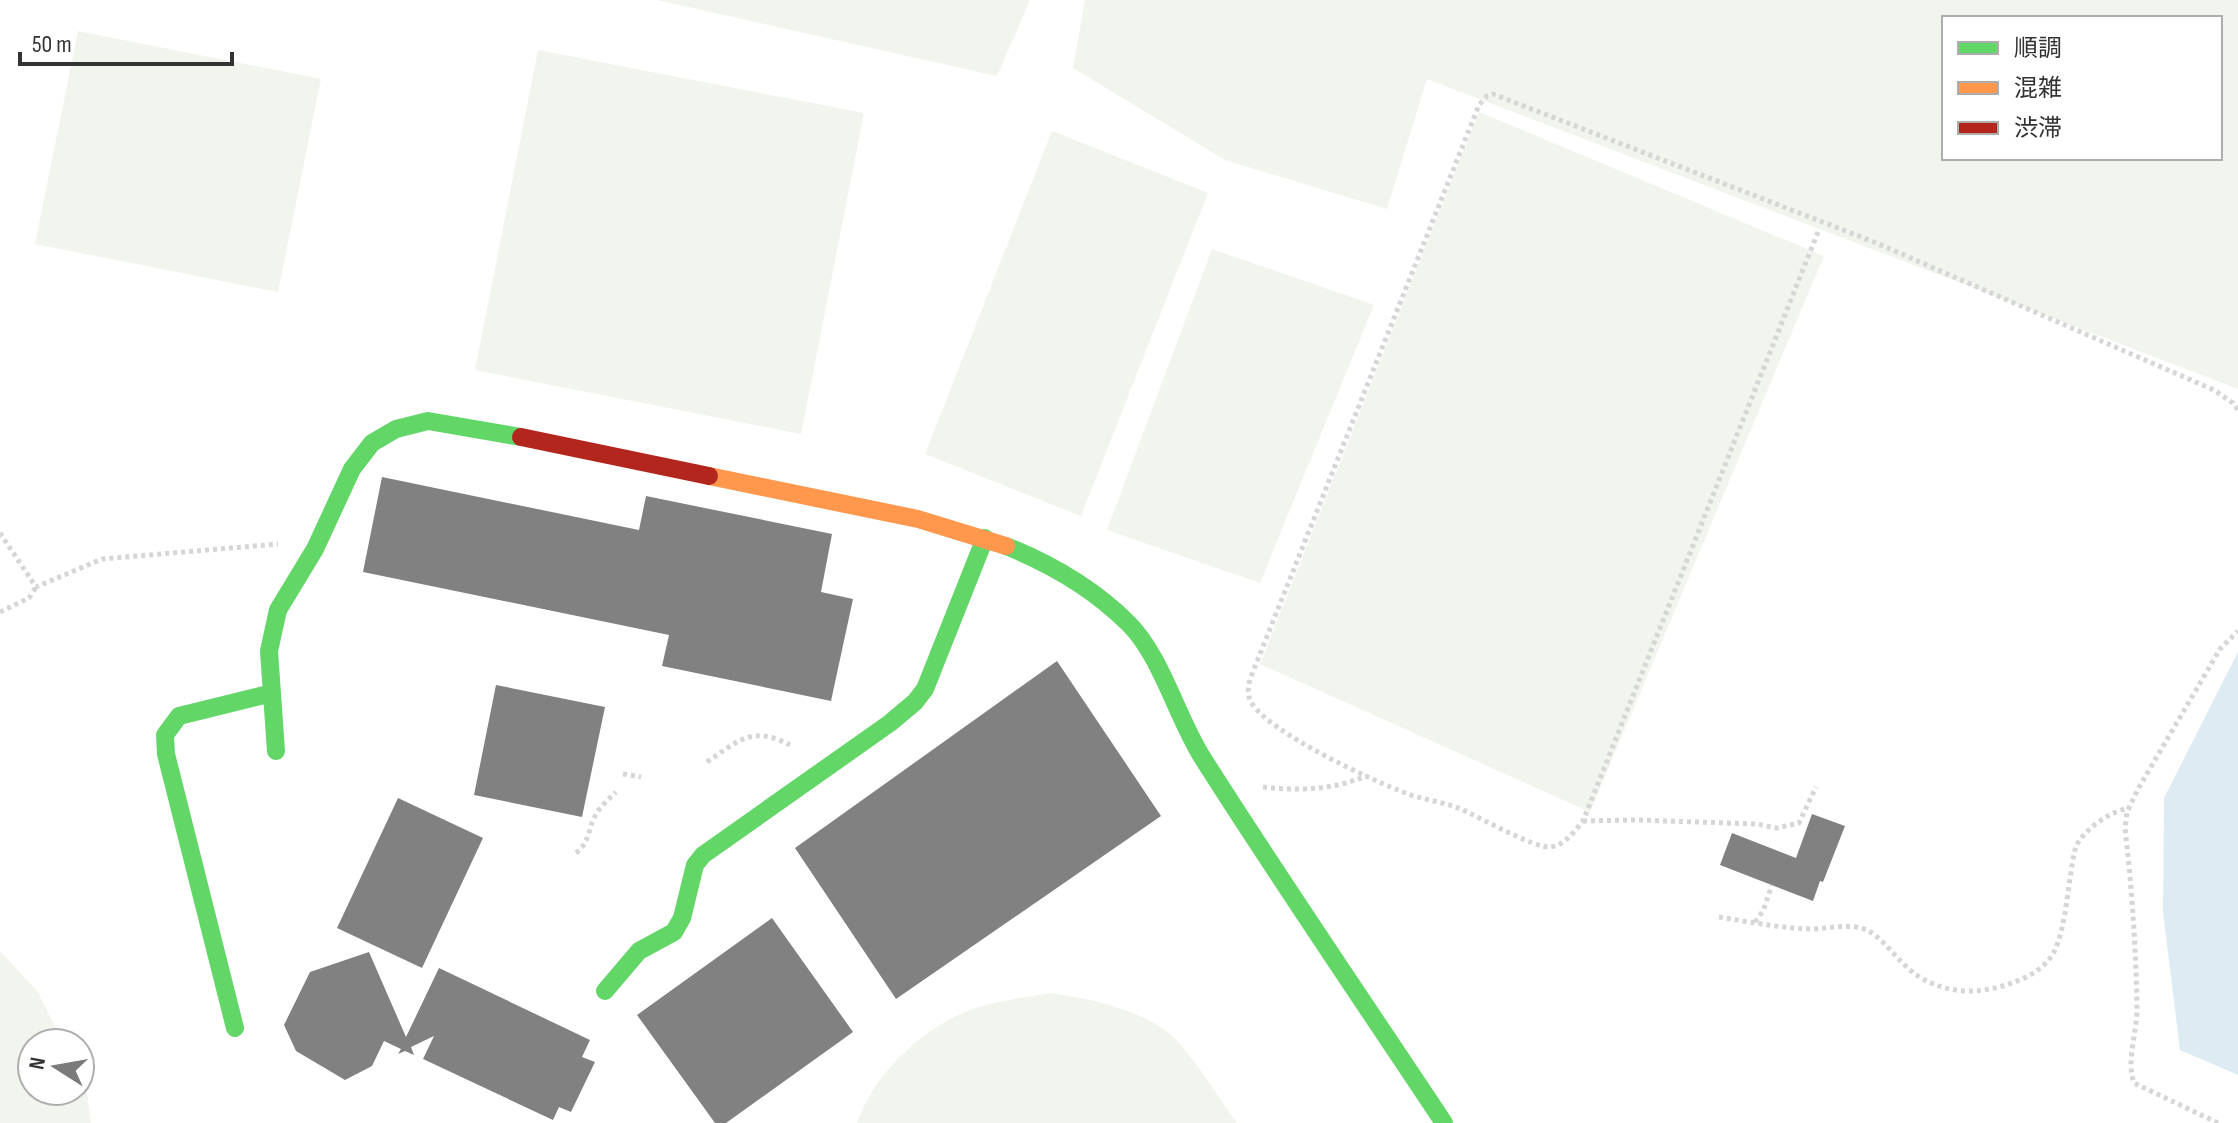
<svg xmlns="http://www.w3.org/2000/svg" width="2238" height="1123" font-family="'Sofia Sans Condensed','Noto Sans JP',sans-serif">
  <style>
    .green { fill: #f1f5ed; fill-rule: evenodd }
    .water { fill: #ddebf3 }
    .building { fill: #818181 }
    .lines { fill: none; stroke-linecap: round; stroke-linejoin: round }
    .path { stroke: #d6d6d6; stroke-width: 5; stroke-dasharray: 4 4; stroke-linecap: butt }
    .fast { stroke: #63d668; stroke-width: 18 }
    .slow { stroke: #ff974d; stroke-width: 18 }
    .jam { stroke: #b3261e; stroke-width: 18 }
  </style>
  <rect width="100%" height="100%" fill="#fff"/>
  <!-- green -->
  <path class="green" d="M657,0H1030L997,76Z
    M1085,0H2238V389L1427,79L1387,209L1225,160L1073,68ZM1944,18H2220V158H1944Z
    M78,31L321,79L278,292L35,244Z
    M538,50L864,113L801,434L475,370Z
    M1479,112L1824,256L1590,812L1260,664Z
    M1052,131L1208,193L1081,516L925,454Z
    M1212,249L1374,305L1260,583L1107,530Z
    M0,951L38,992L63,1043H32V1091H80V1078L87,1093L91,1123H0Z
    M1052,993C1093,1000 1149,1010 1178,1042C1200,1066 1218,1097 1237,1123H857C876,1070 926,1024 979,1007C1003,1000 1028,997 1052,993Z"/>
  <!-- water -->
  <path class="water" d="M2238,652V1075L2180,1050L2163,912L2164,798Z"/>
  <!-- building -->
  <path class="building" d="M382,477L639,530L646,496L832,534L821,592L853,599L831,701L662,666L669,635L363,572Z
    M1057,661L1161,816L896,999L795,848Z
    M496,685L605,707L582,817L474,795Z
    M398,798L483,838L422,968L337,928Z
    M1812,814L1845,826L1823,882L1820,881L1813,901L1720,865L1732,833L1796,858Z
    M772,918L853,1032L726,1123H715L637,1015Z
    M369,952L406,1037L439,968L590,1040L582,1057L595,1062L571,1112L559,1107L553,1120L423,1059L434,1036L411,1047L414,1055L405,1051L398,1054L401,1049L384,1041L372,1066L345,1080L296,1051L284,1025L310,972Z"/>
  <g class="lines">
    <!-- path -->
    <path class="path" d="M1818,232L1583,821C1575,831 1564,846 1550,847C1534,848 1479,817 1461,809C1444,802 1425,800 1408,794C1373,781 1269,733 1251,702C1247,694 1248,688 1250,679L1479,105L1487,96L1493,94L1874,242L2214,390L2233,403L2238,410
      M0,533L36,587L102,559L278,544
      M0,612L29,598L36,587
      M707,762C738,741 752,725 790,745
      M623,774L641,777
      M1263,787C1298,791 1333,790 1366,776
      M1583,821L1636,820L1757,824L1777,828L1799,823L1816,787
      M576,853C589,843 588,831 594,818C599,807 608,800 616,792
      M1719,917C1749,922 1780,928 1810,929C1828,929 1846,923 1864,929C1881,934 1899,964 1918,976C1952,997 1987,994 2022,979C2035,973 2047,965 2054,952C2067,926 2068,876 2076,846C2086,828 2109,812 2129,808
      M1755,922L1763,911L1772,885
      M2218,1123L2134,1083C2126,1060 2137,1033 2137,1009C2136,948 2132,889 2125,828L2127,812L2138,789L2220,649L2238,631"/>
    <!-- fast -->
    <path class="fast" d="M1006,546C1051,564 1094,589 1129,624C1161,656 1177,717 1202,757C1280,880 1363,1001 1444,1123
      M276,751L269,651L278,610L315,549L352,469L372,443L396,429L428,421L521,437
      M605,991L639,951L674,932L682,918L695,865L703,855L890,723L915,702L925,689L985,538
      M235,1028L166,754L165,735L179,716L272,693"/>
    <!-- slow -->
    <path class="slow" d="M709,476L918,519L1006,546"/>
    <!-- jam -->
    <path class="jam" d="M521,437L709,476"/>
  </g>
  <!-- legend -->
  <rect x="1942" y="16" width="280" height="144" fill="#ffffff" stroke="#adadad" stroke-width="2"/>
  <rect x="1958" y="42" width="40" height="12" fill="#63d668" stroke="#adadad" stroke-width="2"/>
  <text x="2014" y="56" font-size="24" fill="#333333">順調</text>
  <rect x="1958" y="82" width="40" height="12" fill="#ff974d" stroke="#adadad" stroke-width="2"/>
  <text x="2014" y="96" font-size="24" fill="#333333">混雑</text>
  <rect x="1958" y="122" width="40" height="12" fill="#b3261e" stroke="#adadad" stroke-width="2"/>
  <text x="2014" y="136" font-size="24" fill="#333333">渋滞</text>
  <!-- north arrow -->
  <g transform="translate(56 1067) rotate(281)"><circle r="38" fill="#ffffff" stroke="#adadad" stroke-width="2"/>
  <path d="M0-6L14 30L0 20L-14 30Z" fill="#7a7a7a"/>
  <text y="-12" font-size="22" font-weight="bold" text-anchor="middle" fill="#333333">N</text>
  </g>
  <!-- scale -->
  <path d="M20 52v12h212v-12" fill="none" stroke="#333333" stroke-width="4"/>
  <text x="32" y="52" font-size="24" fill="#333333" stroke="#ffffff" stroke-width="6" paint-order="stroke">50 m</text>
</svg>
